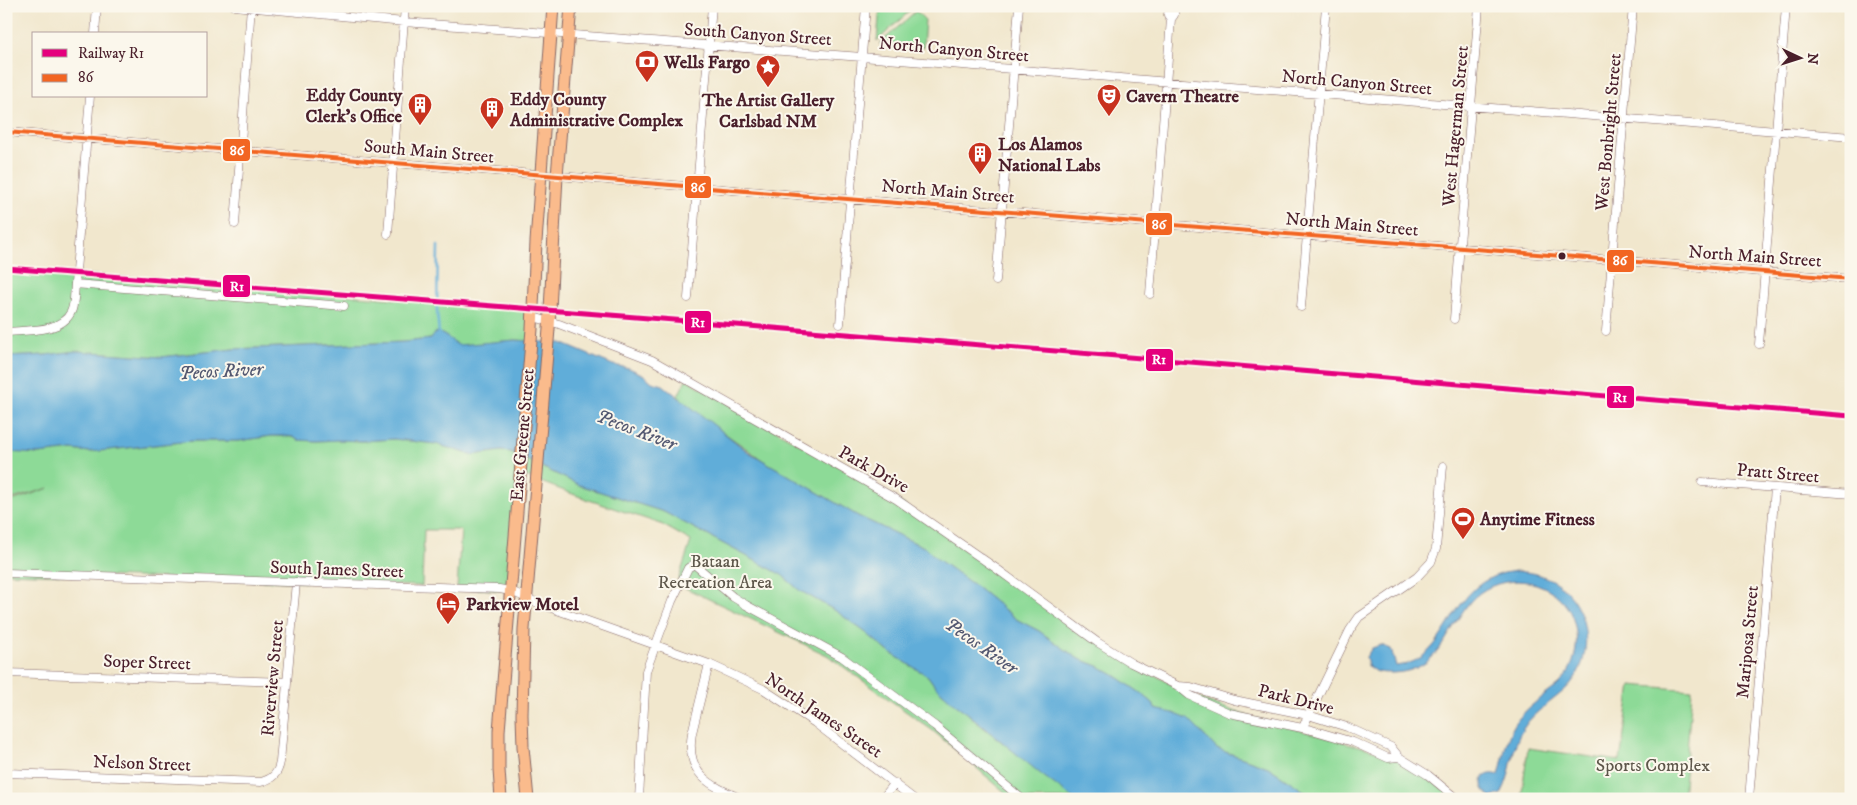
<svg xmlns="http://www.w3.org/2000/svg" width="1857" height="805" font-family="'IM FELL DW Pica',serif">
  <style>
    .green { fill: #8dda97; stroke: #6c7c61 }
    .water { fill: #60add9; stroke: #556682 }
    .lines { fill: none; stroke-linecap: round; stroke-linejoin: round }
    .stream { stroke: #60add9; stroke-width: 2.5 }
    .minor-casing { stroke: #846564; stroke-width: 9 }
    .highway-casing { stroke: #846564; stroke-width: 13 }
    .minor { stroke: #fff; stroke-width: 8 }
    .highway { stroke: #fabb8c; stroke-width: 11 }
    .bus-1-casing { stroke: #fbf7ec; stroke-width: 8 }
    .bus-1 { stroke: #f26522; stroke-width: 4 }
    .rail-1-casing { stroke: #fbf7ec; stroke-width: 9 }
    .rail-1 { stroke: #e5007d; stroke-width: 5 }
    .bus-dot { fill: #4a1f2b; stroke: #fbf7ec; stroke-width: 2 }
    .labels { text-anchor: middle; stroke-width: 4; stroke-linejoin: round; paint-order: stroke }
    .street-label { font-size: 18px; fill: #4a1f2b; stroke: #fbf7ec }
    .poi-label { font-size: 18px; font-weight: bold; fill: #4a1f2b; stroke: #fbf7ec; text-anchor: start }
    .park-label { font-size: 18px; fill: #5e574b; stroke: #fbf7ec }
    .water-label { font-size: 19px; font-style: italic; fill: #535871; stroke: #fbf7ec }
    .line-badge { stroke: #fbf7ec; stroke-width: 2 }
    .badge-label { font-size: 14px; text-anchor: middle; font-weight: bold; fill: #fff }
  </style>
  <rect width="100%" height="100%" fill="#fbf7ec"/>
  <filter id="ink" filterUnits="userSpaceOnUse"><feTurbulence type="fractalNoise" baseFrequency=".02" numOctaves="2"/><feDisplacementMap in="SourceGraphic" scale="10" xChannelSelector="R" yChannelSelector="G"/><feConvolveMatrix kernelMatrix="1 2 1 2 8 2 1 2 1" color-interpolation-filters="sRGB"/></filter>
  <filter id="wash" filterUnits="userSpaceOnUse"><feTurbulence type="fractalNoise" baseFrequency=".0096" numOctaves="4" result="noise"/><feDisplacementMap in="SourceGraphic" scale="20" xChannelSelector="R" yChannelSelector="G"/><feGaussianBlur stdDeviation="1.12" result="paint"/><feColorMatrix in="noise" values="0 0 0 0 0 0 0 0 0 0 0 0 0 0 0 0 0 1.4 0 .05"/><feComposite in="paint" operator="in"/></filter>
  <g filter="url(#wash)">
    <rect width="100%" height="100%" fill="#f1e7cd"/>
    <!-- green -->
    <path class="green" d="M880,6L914,7L877,41Z
      M916,11L925,20L923,47L879,44Z
      M6,268L533,310L531,341L515,340L458,346L451,342L443,334L431,339L403,342L233,349L161,357L76,351L46,355L6,357Z
      M686,379L896,499L1079,630L1189,695L1251,717L1399,757L1457,799H1316L1268,767L1217,749L1188,719L1155,709L1153,703L1142,694L1116,676L1098,666L1077,658L1039,631L1016,619L978,588L936,558L926,548L858,516L764,461L703,418L678,396Z
      M271,436L293,437L298,440L316,441L339,440L362,441L394,439L436,444L472,455L501,451L511,452L579,485L664,512L782,575L799,590L836,611L865,632L889,652L928,676L935,686L956,705L966,712L974,720L1074,799H1013L932,730L827,655L677,584L691,541L661,524L586,499L522,475L511,591L457,588L461,530H424L422,586L6,573V503L49,488L6,501V452L8,451L39,454L72,450L90,452L191,441H239Z
      M1631,685L1692,690L1683,799H1521L1528,748L1620,761Z"/>
    <!-- water -->
    <path class="water" d="M436,332C445,334 452,341 458,345L515,340L561,343L613,365L629,368L644,375L652,382L663,385L747,451L858,516L926,548L936,558L978,588L1016,619L1039,631L1077,658L1098,666L1116,676L1142,694L1153,703L1155,709L1173,713L1188,719L1217,749L1268,767L1316,799H1074L1042,775L966,712L956,705L935,686L928,676L889,652L865,632L836,611L799,590L782,575L664,512L579,485L511,452L501,451L472,455L436,444L394,439L362,441L339,440L316,441L298,440L293,437L286,436H271L239,441H191L90,452L72,450L39,454L6,452V357L46,355L76,351L161,357L233,349L403,342L431,339Z
      M1515,571C1525,572 1536,573 1545,577C1584,592 1597,644 1575,678C1562,698 1536,707 1523,729C1510,749 1513,773 1501,794L1492,797C1475,788 1481,769 1499,775C1504,757 1505,740 1515,724C1526,707 1542,698 1557,686C1580,666 1583,626 1564,603C1541,574 1494,574 1470,602C1445,632 1441,671 1393,673C1383,673 1375,673 1368,666L1366,657L1372,648L1381,645L1391,649L1396,666C1455,661 1444,579 1515,571Z"/>
    <g class="lines">
      <!-- stream -->
      <path class="stream" d="M438,246L437,311L439,334"/>
    </g>
  </g>
  <g filter="url(#ink)">
    <g class="lines">
      <defs>
        <path id="minor" d="M234,6L404,22L862,57L1851,137
          M1169,6L1168,15L1171,19
          M95,34L97,6
          M6,132L1851,279
          M235,224L251,6
          M388,234L405,6
          M996,281L1019,6
          M75,284L344,306
          M1150,294L1171,19L1174,15L1175,6
          M688,298L712,6
          M1301,307L1326,6
          M533,317L559,324L652,360L896,499L997,569L1097,642L1131,663L1178,686L1189,695L1229,713L1312,730L1353,742L1388,758L1399,757
          M1454,319L1479,6
          M840,324L866,6
          M1606,331L1633,6
          M6,332C26,330 61,333 71,312C75,304 74,293 75,284L90,96
          M1759,344L1786,6
          M1702,482L1851,494
          M6,573L499,589L511,591L540,604L709,664L763,689L815,723L914,799
          M709,664L692,733C685,774 709,785 742,799
          M6,673L287,682
          M1178,686L1191,687L1234,700L1308,715L1347,727L1391,747L1399,757L1428,775L1457,799
          M1303,727L1350,630L1359,617L1417,577L1431,562L1436,549L1443,466
          M6,773L261,782C272,779 278,774 280,762L296,582
          M639,799L646,671L672,601L688,568L694,564L733,597L746,605L842,657L935,726L1022,799
          M882,799L895,783
          M1749,799L1775,488"/>
        <path id="highway" d="M501,799L499,770V731L532,329L536,242L553,6
          M528,799L523,747L522,715L524,629L549,329L557,176L571,6"/>
      </defs>
      <!-- minor casing -->
      <use href="#minor" class="minor-casing"/>
      <!-- highway casing -->
      <use href="#highway" class="highway-casing"/>
      <!-- minor -->
      <use href="#minor" class="minor"/>
      <!-- highway -->
      <use href="#highway" class="highway"/>
      <defs>
        <path id="bus-1" d="M6,132L1851,279"/>
      </defs>
      <!-- bus-1 casing -->
      <use href="#bus-1" class="bus-1-casing"/>
      <!-- bus-1 -->
      <use href="#bus-1" class="bus-1"/>
      <defs>
        <path id="rail-1" d="M6,268L687,321L1851,416"/>
      </defs>
      <!-- rail-1 casing -->
      <use href="#rail-1" class="rail-1-casing"/>
      <!-- rail-1 -->
      <use href="#rail-1" class="rail-1"/>
    </g>
  </g>
  <!-- icons -->
  <defs>
    <symbol id="bank-pin" viewBox="-11 -11 22 30"><path d="M0 17L-7.5 6A9.5 9.5 0 1 1 7.5 6Z" fill="#c8321e" stroke="#fbf7ec"/><path d="M-6-4H6V4H-6ZM0-2.3a2.3 2.3 0 1 0 0 4.6a2.3 2.3 0 1 0 0-4.6Z" fill="#fff"/></symbol>
    <symbol id="sight-pin" viewBox="-11 -11 22 30"><path d="M0 17L-7.5 6A9.5 9.5 0 1 1 7.5 6Z" fill="#c8321e" stroke="#fbf7ec"/><path d="M0-6L1.8-2.2L6-1.7L2.9 1.2L3.7 5.4L0 3.3L-3.7 5.4L-2.9 1.2L-6-1.7L-1.8-2.2Z" fill="#fff"/></symbol>
    <symbol id="theatre-pin" viewBox="-11 -11 22 30"><path d="M0 17L-7.5 6A9.5 9.5 0 1 1 7.5 6Z" fill="#c8321e" stroke="#fbf7ec"/><path d="M-5-5.5Q0-4 5-5.5V0Q5 5 0 6Q-5 5-5 0ZM-3.3-2.5H-1v1.5H-3.3ZM1-2.5H3.3v1.5H1ZM-2.8 1Q0 5.5 2.8 1Z" fill="#fff"/></symbol>
    <symbol id="building-pin" viewBox="-11 -11 22 30"><path d="M0 17L-7.5 6A9.5 9.5 0 1 1 7.5 6Z" fill="#c8321e" stroke="#fbf7ec"/><path d="M-4-6H4V6H1V3H-1V6H-4ZM-2.5-4.3h1.7v1.8h-1.7ZM.8-4.3h1.7v1.8H.8ZM-2.5-1h1.7V.8h-1.7ZM.8-1h1.7V.8H.8Z" fill="#fff"/></symbol>
    <symbol id="stadium-pin" viewBox="-11 -11 22 30"><path d="M0 17L-7.5 6A9.5 9.5 0 1 1 7.5 6Z" fill="#c8321e" stroke="#fbf7ec"/><path d="M0-5a6.5 5 0 1 0 0 10a6.5 5 0 1 0 0-10ZM-3.5-1.8h7v3.6h-7Z" fill="#fff"/></symbol>
    <symbol id="hotel-pin" viewBox="-11 -11 22 30"><path d="M0 17L-7.5 6A9.5 9.5 0 1 1 7.5 6Z" fill="#c8321e" stroke="#fbf7ec"/><path d="M-6-4.5h1.5V1H6V5H4.5V3h-9V5H-6ZM-4 0a1.8 1.8 0 1 1 3.6 0ZM.5 0V-2.5h3Q6-2.5 6 0Z" fill="#fff"/></symbol>
  </defs>
  <g fill-rule="evenodd">
    <use href="#bank-pin" x="633" y="48" width="28" height="38"/>
    <use href="#sight-pin" x="754" y="53" width="28" height="38"/>
    <use href="#theatre-pin" x="1095" y="82" width="28" height="38"/>
    <use href="#building-pin" x="406" y="91" width="28" height="38"/>
    <use href="#building-pin" x="478" y="95" width="28" height="38"/>
    <use href="#building-pin" x="966" y="140" width="28" height="38"/>
    <use href="#stadium-pin" x="1449" y="505" width="28" height="38"/>
    <use href="#hotel-pin" x="434" y="590" width="28" height="38"/>
  </g>
  <!-- markers -->
  <circle class="bus-dot" cx="1562" cy="256" r="4.5"/>
  <g class="labels">
    <!-- street labels -->
    <g class="street-label">
      <text transform="translate(758 34) rotate(4)" y="6">South Canyon Street</text>
      <text transform="translate(954 49) rotate(5)" y="6">North Canyon Street</text>
      <text transform="translate(1357 82) rotate(5)" y="6">North Canyon Street</text>
      <text transform="translate(1455 126) rotate(-85)" y="6">West Hagerman Street</text>
      <text transform="translate(1608 132) rotate(-85)" y="6">West Bonbright Street</text>
      <text transform="translate(429 151) rotate(5)" y="6">South Main Street</text>
      <text transform="translate(948 191) rotate(5)" y="6">North Main Street</text>
      <text transform="translate(1352 224) rotate(5)" y="6">North Main Street</text>
      <text transform="translate(1755 256) rotate(4)" y="6">North Main Street</text>
      <text transform="translate(522 435) rotate(-85)" y="6">East Greene Street</text>
      <text transform="translate(874 469) rotate(29)" y="6">Park Drive</text>
      <text transform="translate(1778 473) rotate(5)" y="6">Pratt Street</text>
      <text transform="translate(337 569) rotate(2)" y="6">South James Street</text>
      <text transform="translate(1747 642) rotate(-85)" y="6">Mariposa Street</text>
      <text transform="translate(147 662) rotate(2)" y="6">Soper Street</text>
      <text transform="translate(272 678) rotate(-85)" y="6">Riverview Street</text>
      <text transform="translate(1296 699) rotate(14)" y="6">Park Drive</text>
      <text transform="translate(824 715) rotate(34)" y="6">North James Street</text>
      <text transform="translate(142 763) rotate(2)" y="6">Nelson Street</text>
    </g>
    <!-- poi labels -->
    <g class="poi-label">
      <text x="664" y="68">Wells Fargo</text>
      <text x="402" y="101" text-anchor="end">Eddy County<tspan x="402" dy="21">Clerk's Office</tspan></text>
      <text x="1126" y="102">Cavern Theatre</text>
      <text x="510" y="105">Eddy County<tspan x="510" dy="21">Administrative Complex</tspan></text>
      <text x="768" y="106" text-anchor="middle">The Artist Gallery<tspan x="768" dy="21">Carlsbad NM</tspan></text>
      <text x="998" y="150">Los Alamos<tspan x="998" dy="21">National Labs</tspan></text>
      <text x="1480" y="525">Anytime Fitness</text>
      <text x="466" y="610">Parkview Motel</text>
    </g>
    <!-- park labels -->
    <g class="park-label">
      <text x="715" y="567">Bataan<tspan x="715" dy="21">Recreation Area</tspan></text>
      <text x="1653" y="771">Sports Complex</text>
    </g>
    <!-- water labels -->
    <g class="water-label">
      <text transform="translate(221 370) rotate(-3)" y="7">Pecos River</text>
      <text transform="translate(637 429) rotate(21)" y="7">Pecos River</text>
      <text transform="translate(982 645) rotate(35)" y="7">Pecos River</text>
    </g>
  </g>
  <g class="line-badge">
    <rect x="222" y="138" width="29" height="24" rx="5" fill="#f26522"/>
    <rect x="684" y="175" width="28" height="24" rx="5" fill="#f26522"/>
    <rect x="1145" y="212" width="28" height="24" rx="5" fill="#f26522"/>
    <rect x="1606" y="249" width="29" height="24" rx="5" fill="#f26522"/>
    <rect x="222" y="274" width="29" height="24" rx="5" fill="#e5007d"/>
    <rect x="684" y="310" width="28" height="24" rx="5" fill="#e5007d"/>
    <rect x="1145" y="348" width="29" height="24" rx="5" fill="#e5007d"/>
    <rect x="1606" y="385" width="29" height="24" rx="5" fill="#e5007d"/>
  </g>
  <g class="badge-label">
    <text x="237" y="155">86</text>
    <text x="698" y="192">86</text>
    <text x="1159" y="229">86</text>
    <text x="1620" y="265">86</text>
    <text x="237" y="291">R1</text>
    <text x="698" y="327">R1</text>
    <text x="1159" y="364">R1</text>
    <text x="1620" y="402">R1</text>
  </g>
  <!-- margin -->
  <rect width="1857" height="805" fill="none" stroke="#fbf7ec" stroke-width="25"/>
  <!-- legend -->
  <rect x="32" y="32" width="175" height="65" fill="#fbf7ec" stroke="#b4a19f"/>
  <rect x="42" y="49" width="25" height="8" fill="#e5007d" stroke="#b4a19f"/>
  <text x="78" y="58" font-size="15" fill="#4a1f2b">Railway R1</text>
  <rect x="42" y="74" width="25" height="8" fill="#f26522" stroke="#b4a19f"/>
  <text x="78" y="82" font-size="15" fill="#4a1f2b">86</text>
  <!-- north arrow -->
  <g transform="translate(1800 58) rotate(94)" stroke="#fbf7ec" stroke-width="4" paint-order="stroke">
  <path d="M0-4L9 19L0 12L-9 19Z" fill="#4a1f2b"/>
  <text y="-8" font-size="14" font-weight="bold" text-anchor="middle" fill="#4a1f2b">N</text>
  </g>
</svg>
